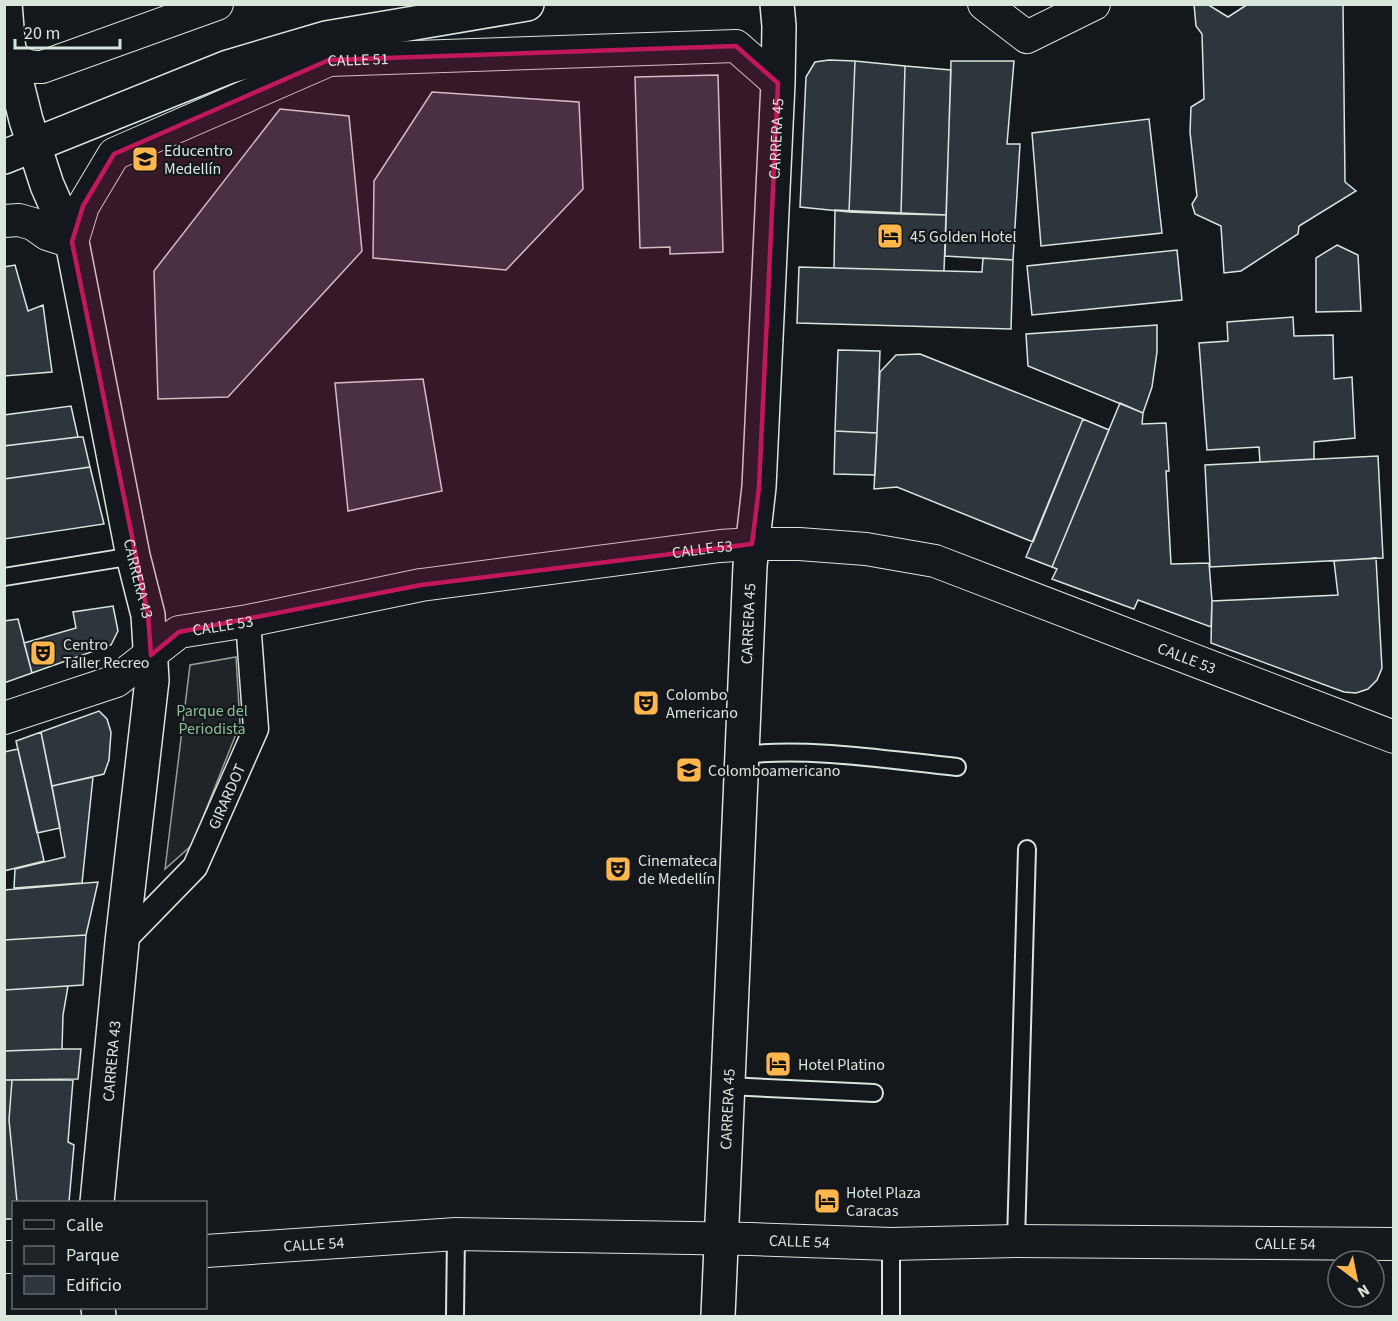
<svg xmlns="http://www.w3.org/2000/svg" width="1398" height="1321" font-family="'Source Sans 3',sans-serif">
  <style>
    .green { fill: #202428; stroke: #939e99; stroke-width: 1.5 }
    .building { fill: #2c363c; stroke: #d8e6dc; stroke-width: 1.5 }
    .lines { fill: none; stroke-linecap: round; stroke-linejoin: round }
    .service-casing { stroke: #d8e6dc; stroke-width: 20 }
    .pedestrian-casing { stroke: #d8e6dc; stroke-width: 27 }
    .minor-casing { stroke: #d8e6dc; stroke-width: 34 }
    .tertiary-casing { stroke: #d8e6dc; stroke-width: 36 }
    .service { stroke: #14181c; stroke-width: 16 }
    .pedestrian { stroke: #14181c; stroke-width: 24 }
    .minor { stroke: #14181c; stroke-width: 32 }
    .tertiary { stroke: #14181c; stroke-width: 33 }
    .marked { fill: #c2185b; fill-opacity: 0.2; stroke: #c2185b; stroke-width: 4.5; stroke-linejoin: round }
    .labels { text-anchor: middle; stroke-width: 4.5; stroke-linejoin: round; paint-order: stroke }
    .street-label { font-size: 16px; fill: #d8e6dc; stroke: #14181c }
    .poi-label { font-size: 16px; fill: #d8e6dc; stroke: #14181c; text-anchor: start }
    .park-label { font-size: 16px; fill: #8ac095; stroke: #14181c }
  </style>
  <rect width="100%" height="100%" fill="#14181c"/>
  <!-- green -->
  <path class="green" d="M236,657L240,724L192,845L165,869L190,665Z"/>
  <!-- building -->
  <path class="building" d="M1194,4H1207L1228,17L1248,4H1343L1345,182L1356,191L1299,226L1298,234L1241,271L1224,273L1221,226L1195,214L1192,204L1197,196L1190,132L1191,107L1204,99L1202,34L1196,26Z
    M829,60L855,61L849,212L800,207L806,77L815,62Z
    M855,61L905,66L901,214L849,212Z
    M951,61H1014L1007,144H1020L1013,260L945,256Z
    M905,66L951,70L946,215L901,214Z
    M718,75L723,252L670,254V247L640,248L635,77Z
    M432,92L579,102L583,189L506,270L373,258L374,181Z
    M280,109L349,116L362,251L228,397L158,399L154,271Z
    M1149,119L1162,233L1041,246L1032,133Z
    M835,210L946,215L944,271L834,268Z
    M1337,245L1358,255L1361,311L1316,312V258Z
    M1177,250L1182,300L1032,315L1027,266Z
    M983,258L1013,260L1011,329L797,323L799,267L982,272Z
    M15,265L28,311L43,305L52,372L4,376V267Z
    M1293,317L1294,336L1333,335L1334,379L1352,377L1355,438L1314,442V459L1260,462L1259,447L1207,450L1199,343L1228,341L1227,322Z
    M1157,325V352L1152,387L1143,413L1028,366L1026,334Z
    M838,350L880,351L877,433L835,431Z
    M920,354L1083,419L1033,542L897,487L874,489L880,372L896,355Z
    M423,379L442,491L348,511L335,383Z
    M1120,403L1143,413L1142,424L1166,423L1169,471H1166L1171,564L1209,563L1212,601L1211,627L1138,600L1134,609L1052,579L1057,569L1052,567Z
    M71,406L78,437L4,446V415Z
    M1083,419L1109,430L1052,567L1026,557Z
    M835,431L877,433L875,475L834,474Z
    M78,437H83L90,467L4,479V446Z
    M1378,456L1383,558L1210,567L1205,465Z
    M90,467L104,524L4,539V479Z
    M1376,558L1382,668L1377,680L1368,689L1356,693L1344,692L1211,643L1212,601L1338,595L1334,561Z
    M113,606L118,631L111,645L32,673L24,643L76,628L73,612Z
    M18,619L32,673L4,683V621Z
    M99,711L107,719L111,732L109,760L104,774L52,786L41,732Z
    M41,732L60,828L37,833L16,741Z
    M18,749L44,861L4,871V752Z
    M93,777L82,883L14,888L15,869L65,857L52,786Z
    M98,882L86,935L4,940V890Z
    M86,935L83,985L4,990V940Z
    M68,986L63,1015L62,1049L4,1051V990Z
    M62,1049H81L78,1079L4,1080V1051Z
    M4,1080H12L9,1120L17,1202H14V1219H4Z
    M12,1080H73L68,1142L74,1145L69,1202H17L9,1120Z"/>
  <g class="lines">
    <defs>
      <path id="service" d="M4,577L133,556
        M742,755C812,747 887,760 957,767
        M727,1086L874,1093
        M1016,1241L1027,849
        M455,1316L456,1234
        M891,1316V1244"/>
      <g id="pedestrian">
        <path id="s1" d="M122,942L195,867L256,729L248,621"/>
      </g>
      <g id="minor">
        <path d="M984,4L1027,37L1094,4"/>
        <path d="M4,63L9,52C20,63 26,68 42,67L217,4"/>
        <path id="s2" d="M4,221L19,220L33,224L47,234L72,242L83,206L114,154L329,60L736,46L778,83"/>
        <path id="s3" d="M4,718L116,681L179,632L248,621L421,585L720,546L752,544H799L866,549L935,561L1394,737"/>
        <path id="s4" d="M206,1251L456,1234L751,1239L891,1244L1016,1241L1394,1244"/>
        <path d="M4,1257H14"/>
      </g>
      <g id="tertiary">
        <path id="s5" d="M5,4L9,52L26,120L47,185L72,242L133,556L148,615L152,680L122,942L97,1202"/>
        <path d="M4,157L228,67L326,38L527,4"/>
        <path d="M98,1308L99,1316"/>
        <path id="s6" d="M718,1316L750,566L759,487L778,83L779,26L777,4"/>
      </g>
    </defs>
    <!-- service casing -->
    <use href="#service" class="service-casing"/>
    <!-- pedestrian casing -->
    <use href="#pedestrian" class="pedestrian-casing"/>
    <!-- minor casing -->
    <use href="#minor" class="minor-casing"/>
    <!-- tertiary casing -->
    <use href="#tertiary" class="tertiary-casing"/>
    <!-- service -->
    <use href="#service" class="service"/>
    <!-- pedestrian -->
    <use href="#pedestrian" class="pedestrian"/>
    <!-- minor -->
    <use href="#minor" class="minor"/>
    <!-- tertiary -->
    <use href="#tertiary" class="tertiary"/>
  </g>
  <!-- marked area -->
  <path class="marked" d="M736,46L778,83L759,487L752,544L421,585L179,632L151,655L148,615L72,242L83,206L114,154L329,60Z"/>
  <!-- icons -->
  <defs>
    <symbol id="school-square" viewBox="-11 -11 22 22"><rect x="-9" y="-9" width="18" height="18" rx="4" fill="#ffb74d" stroke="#14181c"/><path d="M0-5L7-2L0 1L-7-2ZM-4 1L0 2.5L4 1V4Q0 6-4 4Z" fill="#111"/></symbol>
    <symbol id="hotel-square" viewBox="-11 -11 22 22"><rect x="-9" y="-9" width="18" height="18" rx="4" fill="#ffb74d" stroke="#14181c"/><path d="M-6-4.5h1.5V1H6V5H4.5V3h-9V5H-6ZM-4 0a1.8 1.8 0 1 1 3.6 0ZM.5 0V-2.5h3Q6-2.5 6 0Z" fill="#111"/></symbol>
    <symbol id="theatre-square" viewBox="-11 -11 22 22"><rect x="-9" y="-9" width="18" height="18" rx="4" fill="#ffb74d" stroke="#14181c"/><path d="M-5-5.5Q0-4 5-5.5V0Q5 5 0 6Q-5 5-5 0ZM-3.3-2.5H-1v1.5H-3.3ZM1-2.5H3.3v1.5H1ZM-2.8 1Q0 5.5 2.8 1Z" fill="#111"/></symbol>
  </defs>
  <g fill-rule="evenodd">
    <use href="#school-square" x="130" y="144" width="30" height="30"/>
    <use href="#hotel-square" x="875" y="221" width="30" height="30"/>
    <use href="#theatre-square" x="28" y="638" width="30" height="30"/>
    <use href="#theatre-square" x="631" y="688" width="30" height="30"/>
    <use href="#school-square" x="674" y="755" width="30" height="30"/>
    <use href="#theatre-square" x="603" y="854" width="30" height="30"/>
    <use href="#hotel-square" x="763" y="1049" width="30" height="30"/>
    <use href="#hotel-square" x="812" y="1186" width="30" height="30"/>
  </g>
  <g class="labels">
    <!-- street labels -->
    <g class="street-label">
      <text dy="6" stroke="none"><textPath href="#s2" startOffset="435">CALLE 51</textPath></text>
      <text dy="6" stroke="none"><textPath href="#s6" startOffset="1179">CARRERA 45</textPath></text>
      <text dy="6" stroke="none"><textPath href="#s3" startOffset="728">CALLE 53</textPath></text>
      <text dy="6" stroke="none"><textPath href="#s5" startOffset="592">CARRERA 43</textPath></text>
      <text dy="6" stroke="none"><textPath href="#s6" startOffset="693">CARRERA 45</textPath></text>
      <text dy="6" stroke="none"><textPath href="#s3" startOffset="242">CALLE 53</textPath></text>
      <text dy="6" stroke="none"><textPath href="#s3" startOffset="1232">CALLE 53</textPath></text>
      <text dy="6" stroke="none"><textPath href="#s1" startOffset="182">GIRARDOT</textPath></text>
      <text transform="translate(111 1061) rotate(-85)" y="6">CARRERA 43</text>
      <text dy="6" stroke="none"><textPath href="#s6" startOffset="207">CARRERA 45</textPath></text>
      <text dy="6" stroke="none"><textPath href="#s4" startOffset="594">CALLE 54</textPath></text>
      <text dy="6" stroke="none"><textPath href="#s4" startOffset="1080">CALLE 54</textPath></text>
      <text dy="6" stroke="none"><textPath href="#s4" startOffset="108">CALLE 54</textPath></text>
    </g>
    <!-- poi labels -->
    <g class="poi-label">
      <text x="164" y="156">Educentro<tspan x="164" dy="18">Medellín</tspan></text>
      <text x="910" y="242">45 Golden Hotel</text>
      <text x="63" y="650">Centro<tspan x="63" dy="18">Taller Recreo</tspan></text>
      <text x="666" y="700">Colombo<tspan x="666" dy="18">Americano</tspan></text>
      <text x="708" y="776">Colomboamericano</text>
      <text x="638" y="866">Cinemateca<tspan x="638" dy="18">de Medellín</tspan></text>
      <text x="798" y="1070">Hotel Platino</text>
      <text x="846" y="1198">Hotel Plaza<tspan x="846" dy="18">Caracas</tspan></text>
    </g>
    <!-- park labels -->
    <g class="park-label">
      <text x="212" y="716">Parque del<tspan x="212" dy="18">Periodista</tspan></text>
    </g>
  </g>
  <!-- border -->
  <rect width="1398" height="1321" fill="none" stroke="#d8e6dc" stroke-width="12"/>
  <!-- legend -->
  <rect x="12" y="1201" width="195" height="108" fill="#14181c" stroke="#626a69" stroke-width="1.5"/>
  <rect x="24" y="1220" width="30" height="9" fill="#14181c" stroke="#626a69" stroke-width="1.5"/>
  <text x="66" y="1231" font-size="18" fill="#d8e6dc">Calle</text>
  <rect x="24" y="1246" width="30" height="18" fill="#202428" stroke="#626a69" stroke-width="1.5"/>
  <text x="66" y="1261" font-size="18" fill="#d8e6dc">Parque</text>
  <rect x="24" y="1276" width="30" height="18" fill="#2c363c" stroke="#626a69" stroke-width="1.5"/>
  <text x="66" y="1291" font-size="18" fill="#d8e6dc">Edificio</text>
  <!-- north arrow -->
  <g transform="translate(1356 1279) rotate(148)"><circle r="28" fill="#14181c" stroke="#626a69" stroke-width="1.5"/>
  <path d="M0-4.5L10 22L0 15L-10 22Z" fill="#ffb74d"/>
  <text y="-9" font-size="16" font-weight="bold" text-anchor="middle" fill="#d8e6dc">N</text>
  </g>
  <!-- scale -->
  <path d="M15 39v9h105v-9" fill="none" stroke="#d8e6dc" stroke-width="3"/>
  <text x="24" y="39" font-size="18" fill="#d8e6dc" stroke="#14181c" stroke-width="4.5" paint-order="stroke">20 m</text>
</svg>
